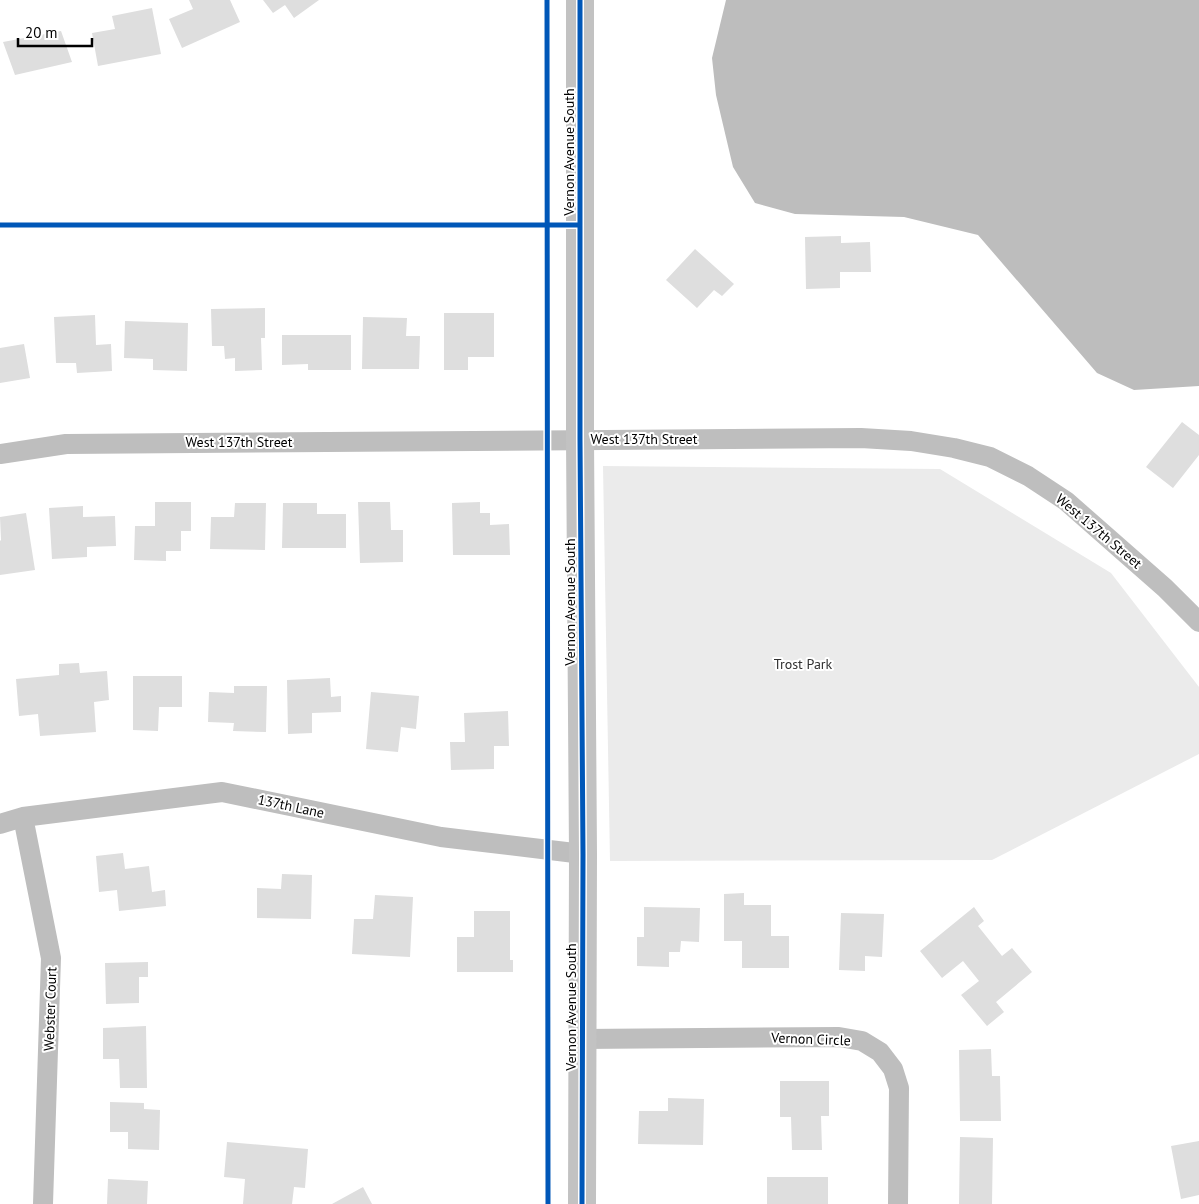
<svg xmlns="http://www.w3.org/2000/svg" width="1199" height="1204" font-family="'PT Sans',sans-serif">
  <style>
    .green { fill: #ebebeb }
    .water { fill: #bdbdbd }
    .building { fill: #dedede }
    .lines { fill: none; stroke-linecap: round; stroke-linejoin: round }
    .street { stroke: #bebebe; stroke-width: 20 }
    .secondary { stroke: #c2c2c2; stroke-width: 28 }
    .cycleway-casing { stroke: #fff; stroke-width: 8 }
    .cycleway { stroke: #0057b8; stroke-width: 5 }
    .labels { text-anchor: middle; stroke-width: 4; stroke-linejoin: round; paint-order: stroke }
    .street-label { font-size: 14px; fill: #000; stroke: #fff }
    .park-label { font-size: 14px; fill: #313131; stroke: #fff }
  </style>
  <rect width="100%" height="100%" fill="#fff"/>
  <!-- green -->
  <path class="green" d="M603,466L940,469L1111,573L1199,687V754L992,860L610,861Z"/>
  <!-- water -->
  <path class="water" d="M726,0H1199V386L1134,390L1097,373L978,235L904,217L795,214L755,203L733,167L716,95L712,58Z"/>
  <!-- building -->
  <path class="building" d="M189,0H230L240,22L182,48L169,19L193,9Z
    M263,0H319L294,18L285,5L273,13Z
    M152,8L161,54L98,66L92,33L115,29L112,16Z
    M61,31L72,62L15,75L3,42Z
    M841,236V243L870,242L871,272H840V288L806,289L805,237Z
    M695,249L734,284L722,296L714,290L697,308L666,280Z
    M265,308V338H261L262,370L235,371V358L225,359L224,346H212L211,309Z
    M444,313H494V357H468V370H444Z
    M95,315L96,345L111,344L112,371L77,373L76,363H56L54,317Z
    M363,317L407,318L406,336H420L419,369H362Z
    M125,321L188,323L187,371L153,370V359L124,358Z
    M282,335H351V370H308V364L282,365Z
    M24,344L30,378L0,383V348Z
    M1182,422L1199,435V455L1173,488L1146,467Z
    M155,502H191V531H181V551H166V561L134,560L135,526H155Z
    M358,502H390L391,530H403V562L360,563Z
    M480,502V513H490V525L509,524L510,555H453L452,503Z
    M235,503H266L265,550L210,549L211,517H234Z
    M283,503H317V514H346V548H282Z
    M83,506V517L115,516L116,546L87,547V557L52,559L49,508Z
    M26,513L35,570L0,575V541L1,540L0,517Z
    M79,663L80,673L107,671L109,700L94,702L96,732L40,736L38,714L19,716L16,679L59,675V664Z
    M133,676H182V707H159L158,731L133,730Z
    M330,678L331,697L341,696V712L312,713V733L288,734L287,680Z
    M234,686H267L266,732L233,731L234,723L208,722L209,692L234,693Z
    M371,692L419,696L416,729L401,727L398,752L366,749Z
    M508,711L509,746H494V769L451,770L450,742H465L464,713Z
    M123,853L125,869L149,866L152,892L165,890L166,906L119,911L117,890L99,892L96,856Z
    M282,874L312,875L311,919L257,918V888L281,889Z
    M744,893V905H771V936H789V968H742V941H724V894Z
    M375,895L413,897L410,957L352,954L354,919H373Z
    M644,907L700,908L699,942L681,941L680,952H669V967L637,966V937H644Z
    M974,907L984,921L978,926L1002,956L1012,948L1032,972L996,1002L1004,1012L987,1026L961,995L979,981L963,961L942,978L920,951Z
    M474,911H510V960H513V972H457V937H474Z
    M841,913L884,914L882,957L865,956V971L839,970Z
    M148,962V977H139V1003L106,1004L105,963Z
    M146,1026L147,1088H120L119,1059H103V1028Z
    M991,1049L992,1076H1000L1001,1121H960L959,1050Z
    M780,1081H829V1116H821L822,1150H792L791,1117H780Z
    M668,1098L704,1099L703,1145L638,1144L639,1111H668Z
    M110,1102L144,1103V1109L160,1110L159,1150L128,1149V1132H110Z
    M960,1137L993,1138L992,1204H959Z
    M1199,1141V1195L1181,1199L1171,1146Z
    M227,1142L308,1149L305,1188L294,1187L292,1204H243L245,1179L224,1177Z
    M767,1177H828V1204H767Z
    M108,1179L148,1181L147,1204H107Z
    M363,1187L372,1204H332Z"/>
  <g class="lines">
    <!-- street -->
    <path class="street" d="M0,454L66,444L861,438L911,441L954,448L990,457L1028,476L1066,501L1165,588L1199,622
      M23,817L51,958L43,1204
      M0,824L23,817L222,792L441,837L583,854
      M582,1039L839,1037L862,1041L880,1052L893,1069L899,1088L898,1204"/>
    <!-- secondary -->
    <path class="secondary" d="M580,0V439L583,854L582,1204"/>
    <defs>
      <path id="cycleway" d="M547,0L548,1204
        M580,0V439L583,854L582,1204
        M0,225H580"/>
    </defs>
    <!-- cycleway casing -->
    <use href="#cycleway" class="cycleway-casing"/>
    <!-- cycleway -->
    <use href="#cycleway" class="cycleway"/>
  </g>
  <g class="labels">
    <!-- street labels -->
    <g class="street-label">
      <text transform="translate(569 152) rotate(-90)" y="5">Vernon Avenue South</text>
      <text x="644" y="444">West 137th Street</text>
      <text x="239" y="447">West 137th Street</text>
      <text transform="translate(1099 531) rotate(40)" y="5">West 137th Street</text>
      <text transform="translate(570 602) rotate(-90)" y="5">Vernon Avenue South</text>
      <text transform="translate(291 806) rotate(12)" y="5">137th Lane</text>
      <text transform="translate(571 1007) rotate(-90)" y="5">Vernon Avenue South</text>
      <text transform="translate(50 1009) rotate(-88)" y="5">Webster Court</text>
      <text transform="translate(811 1039) rotate(2)" y="5">Vernon Circle</text>
    </g>
    <!-- park labels -->
    <g class="park-label">
      <text x="803" y="669">Trost Park</text>
    </g>
  </g>
  <!-- scale -->
  <path d="M18 38v8h74v-8" fill="none" stroke="#000000" stroke-width="2.5"/>
  <text x="25" y="38" font-size="15" fill="#000000" stroke="#ffffff" stroke-width="4" paint-order="stroke">20 m</text>
</svg>
